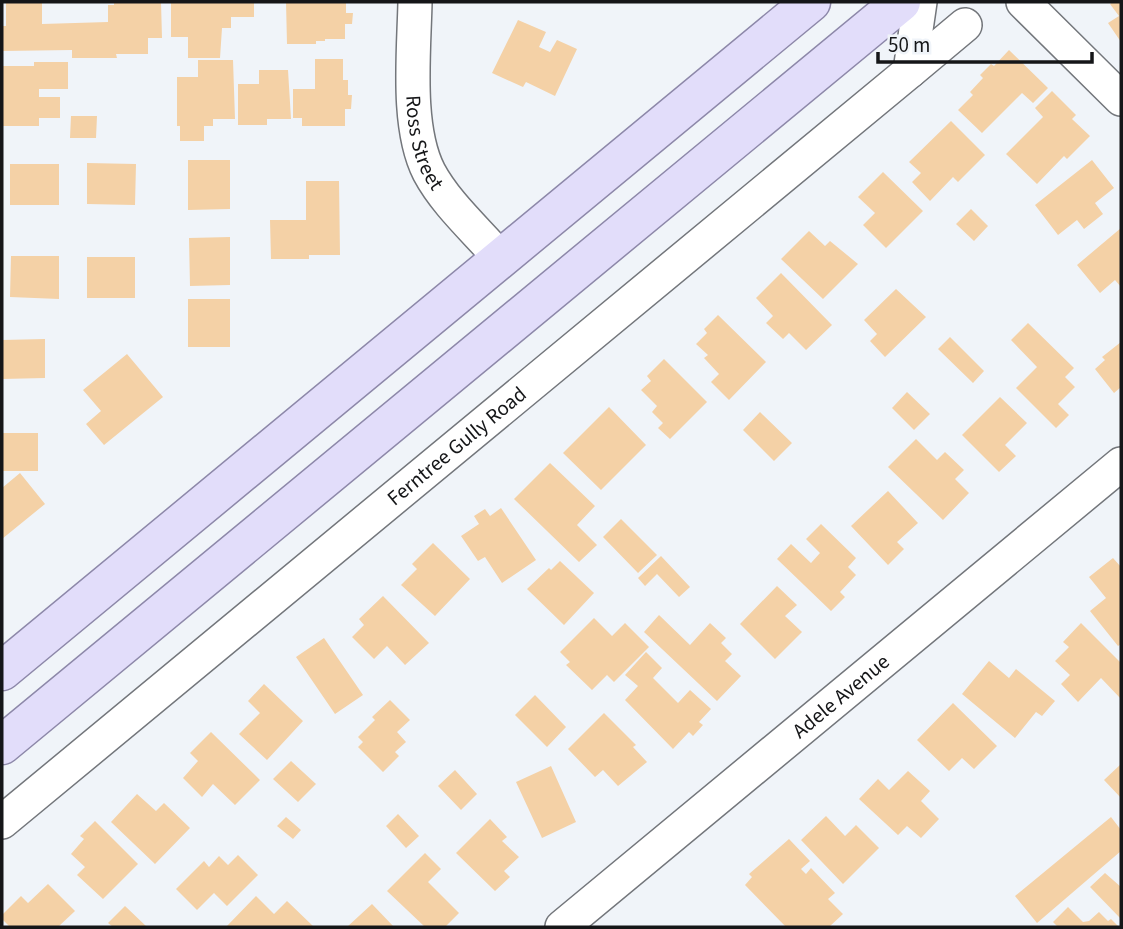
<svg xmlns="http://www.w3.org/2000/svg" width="1123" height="929" font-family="'Source Sans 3',sans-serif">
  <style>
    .building { fill: #f4d1a6 }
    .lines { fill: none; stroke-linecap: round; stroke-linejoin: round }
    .minor-casing { stroke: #73767b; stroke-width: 36 }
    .major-casing { stroke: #8d88a9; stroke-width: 41 }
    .minor { stroke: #fff; stroke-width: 33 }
    .major { stroke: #e2ddfa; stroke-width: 38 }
    .labels { text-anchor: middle; stroke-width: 7; stroke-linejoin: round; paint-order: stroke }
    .street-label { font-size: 21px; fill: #151618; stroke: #f0f4f9 }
  </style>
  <rect width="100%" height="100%" fill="#f0f4f9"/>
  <!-- building -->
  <path class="building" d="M6,2H42V24L108,22V5H114V2H161L162,38H148V54H116L117,58H72V50L2,51V26H6Z
    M171,2H254V17H231V28H222L220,58H188V37H171Z
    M286,2H346V13H353L352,24H345V39H325V41H316V44H287Z
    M1113,2H1121V42L1108,23L1119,16L1110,4Z
    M518,20L546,32L539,47L550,52L557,40L577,49L555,96L526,82L523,87L492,73Z
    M1009,50L1048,88L1033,103L1022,93L982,133L958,110L973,95L970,92L983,78L980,75L991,64L994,66Z
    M315,59H343V80H348V95H352L351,109H345V126H302V118H293V89H315Z
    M198,60H233L235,119H213V126H204V141H180V126H177V77H198Z
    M34,62H68V89H39V97H60V118H39V126H2V66H34Z
    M259,70H288L291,119H267V125H238V84H259Z
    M1052,91L1076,115L1072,119L1090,136L1067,159L1064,156L1037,184L1006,154L1043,117L1035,108Z
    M71,116H97L96,138H70Z
    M951,121L985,155L958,182L953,177L930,201L912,182L921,173L909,162Z
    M188,160H230V209L188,210Z
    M1092,160L1114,188L1095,203L1103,214L1084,229L1077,220L1058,235L1035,205Z
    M87,163L136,164L135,205L87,204Z
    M10,164H59V205H10Z
    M883,172L923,211L886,248L863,225L875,213L858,197Z
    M306,181H339L340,255H309V259H271L270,220H306Z
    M971,209L988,226L974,241L956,224Z
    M1121,228V287L1115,280L1100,293L1077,265Z
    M809,231L825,246L830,241L858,264L823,299L781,259Z
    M230,237V285L190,286L189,238Z
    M11,256H59V299L10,297Z
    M87,257H135V298H87Z
    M781,273L832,325L806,350L789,333L783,339L766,323L773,316L756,298Z
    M896,289L926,317L885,357L870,341L877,334L864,320Z
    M188,299H230V347H188Z
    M718,315L766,362L729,400L711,382L719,374L704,358L708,355L696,344L707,333L704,329Z
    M1028,323L1074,368L1065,377L1075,387L1058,404L1069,415L1056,428L1016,388L1037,367L1011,340Z
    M950,337L984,371L973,383L938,349Z
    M45,339V378L2,379V340Z
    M1121,342V387L1114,393L1095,369L1105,360L1102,357Z
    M127,354L163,397L104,445L86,424L101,411L83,390Z
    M664,359L707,402L670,439L658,428L663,423L652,412L657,406L641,390L651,381L647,376Z
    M907,392L930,414L914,430L892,408Z
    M1000,397L1027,423L1005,445L1016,456L999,472L962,435Z
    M609,407L646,445L601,490L563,453Z
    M760,412L792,443L774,461L743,430Z
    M2,433H38V471H2Z
    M916,439L937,460L945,452L964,470L955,479L969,493L943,520L888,467Z
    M550,463L595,506L577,525L597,545L579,562L514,499Z
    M20,473L45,504L2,539V488Z
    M888,491L918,523L897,542L904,549L888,565L851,526Z
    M501,508L536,560L502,583L485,557L478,561L461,536L479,524L474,516L485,509L490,516Z
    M621,519L657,555L638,573L603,537Z
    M821,524L856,558L848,567L856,575L840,592L845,597L831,611L777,559L791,544L811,563L820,553L806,539Z
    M433,543L470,579L435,616L401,585L417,569L412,564Z
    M661,556L690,587L679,597L657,574L645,586L638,578Z
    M1113,558L1121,567V644L1118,646L1090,611L1106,598L1089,577Z
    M560,561L594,593L564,625L527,589L549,568L551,570Z
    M777,586L797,605L785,616L802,632L775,659L740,624Z
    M383,596L429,643L405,665L387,646L374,659L352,637L364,625L359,619Z
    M659,615L690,645L710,623L726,638L721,643L732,654L725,661L741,676L717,701L644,632Z
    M594,618L612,636L625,623L649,647L614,682L607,675L592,690L566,665L570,662L560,652Z
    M1081,623L1121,663V699L1101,678L1078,702L1061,684L1070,675L1055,661L1069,647L1063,642Z
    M324,638L363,695L335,714L296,657Z
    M646,652L662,668L653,678L678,703L690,690L711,709L699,722L703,725L693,736L689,732L673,749L625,700L638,686L625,675Z
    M989,661L1009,678L1016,669L1055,701L1042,716L1036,712L1015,738L962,694Z
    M264,684L303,721L267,760L239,734L260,713L248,701Z
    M535,695L566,727L547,747L515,715Z
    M390,700L410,720L397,732L406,742L395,752L399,756L383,772L358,747L363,742L358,737L375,720L372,717Z
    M953,703L997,746L974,769L962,758L949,771L917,740Z
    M604,713L636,745L633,747L647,762L618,786L603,770L595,777L568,749Z
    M211,732L260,780L235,805L213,784L202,797L183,778L198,761L190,753Z
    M291,761L316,784L298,802L273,779Z
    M1121,764V798L1104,780Z
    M551,766L576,822L542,838L516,782Z
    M455,770L477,794L461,810L438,786Z
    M908,771L930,791L921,801L939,819L921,838L907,826L898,835L859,799L878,779L889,790Z
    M137,794L156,811L164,803L190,828L155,864L111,822Z
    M398,814L419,836L406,848L386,826Z
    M826,816L845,836L856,825L879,848L843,884L801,840Z
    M286,817L301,830L293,839L277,826Z
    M1111,817L1121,830V851L1037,923L1015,896Z
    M490,819L507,837L502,841L519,857L504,871L510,877L495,891L456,853Z
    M95,821L138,864L103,899L77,875L85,867L71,854L84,839L80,836Z
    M789,839L810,861L801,869L806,874L811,868L835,893L828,899L843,914L829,927H786L745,885L752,877L749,874Z
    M425,853L441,869L428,882L459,913L445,927H425L387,891Z
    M238,855L258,875L227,906L214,893L197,910L176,889L204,861L209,867L219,856L228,865Z
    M1105,873L1121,887V919L1090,887Z
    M48,884L75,911L58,927H10L2,919V915L21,896L28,903Z
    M256,896L274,914L287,901L314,927H226Z
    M372,904L394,927H347Z
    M125,906L147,927H113L108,923Z
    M1068,907L1083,922L1089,921L1099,912L1108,921L1111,919L1119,927H1058L1053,922Z"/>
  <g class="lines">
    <defs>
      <g id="minor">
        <path id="s1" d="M415,2C414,52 406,127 429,172C446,204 477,231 501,259"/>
        <path d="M1023,2L1121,99"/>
        <path d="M910,71L965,25"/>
        <path id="s2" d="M2,822L910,71L920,2"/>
        <path id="s3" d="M562,927L1121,464"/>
      </g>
      <path id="major" d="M2,671L811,2
        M2,745L901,2"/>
    </defs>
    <!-- minor casing -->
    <use href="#minor" class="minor-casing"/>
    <!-- major casing -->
    <use href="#major" class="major-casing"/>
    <!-- minor -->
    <use href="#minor" class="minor"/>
    <!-- major -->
    <use href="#major" class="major"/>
  </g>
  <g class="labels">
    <!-- street labels -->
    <g class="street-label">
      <text dy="7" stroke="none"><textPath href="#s1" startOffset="142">Ross Street</textPath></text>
      <text dy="7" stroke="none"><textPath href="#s2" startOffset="590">Ferntree Gully Road</textPath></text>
      <text dy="7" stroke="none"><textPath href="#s3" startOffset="362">Adele Avenue</textPath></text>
    </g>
  </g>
  <!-- border -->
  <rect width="1123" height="929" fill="none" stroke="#151618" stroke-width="7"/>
  <!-- scale -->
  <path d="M878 52v10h214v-10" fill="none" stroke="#151618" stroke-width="3.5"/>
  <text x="888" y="52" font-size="21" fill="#151618" stroke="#f0f4f9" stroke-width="5" paint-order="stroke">50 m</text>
</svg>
